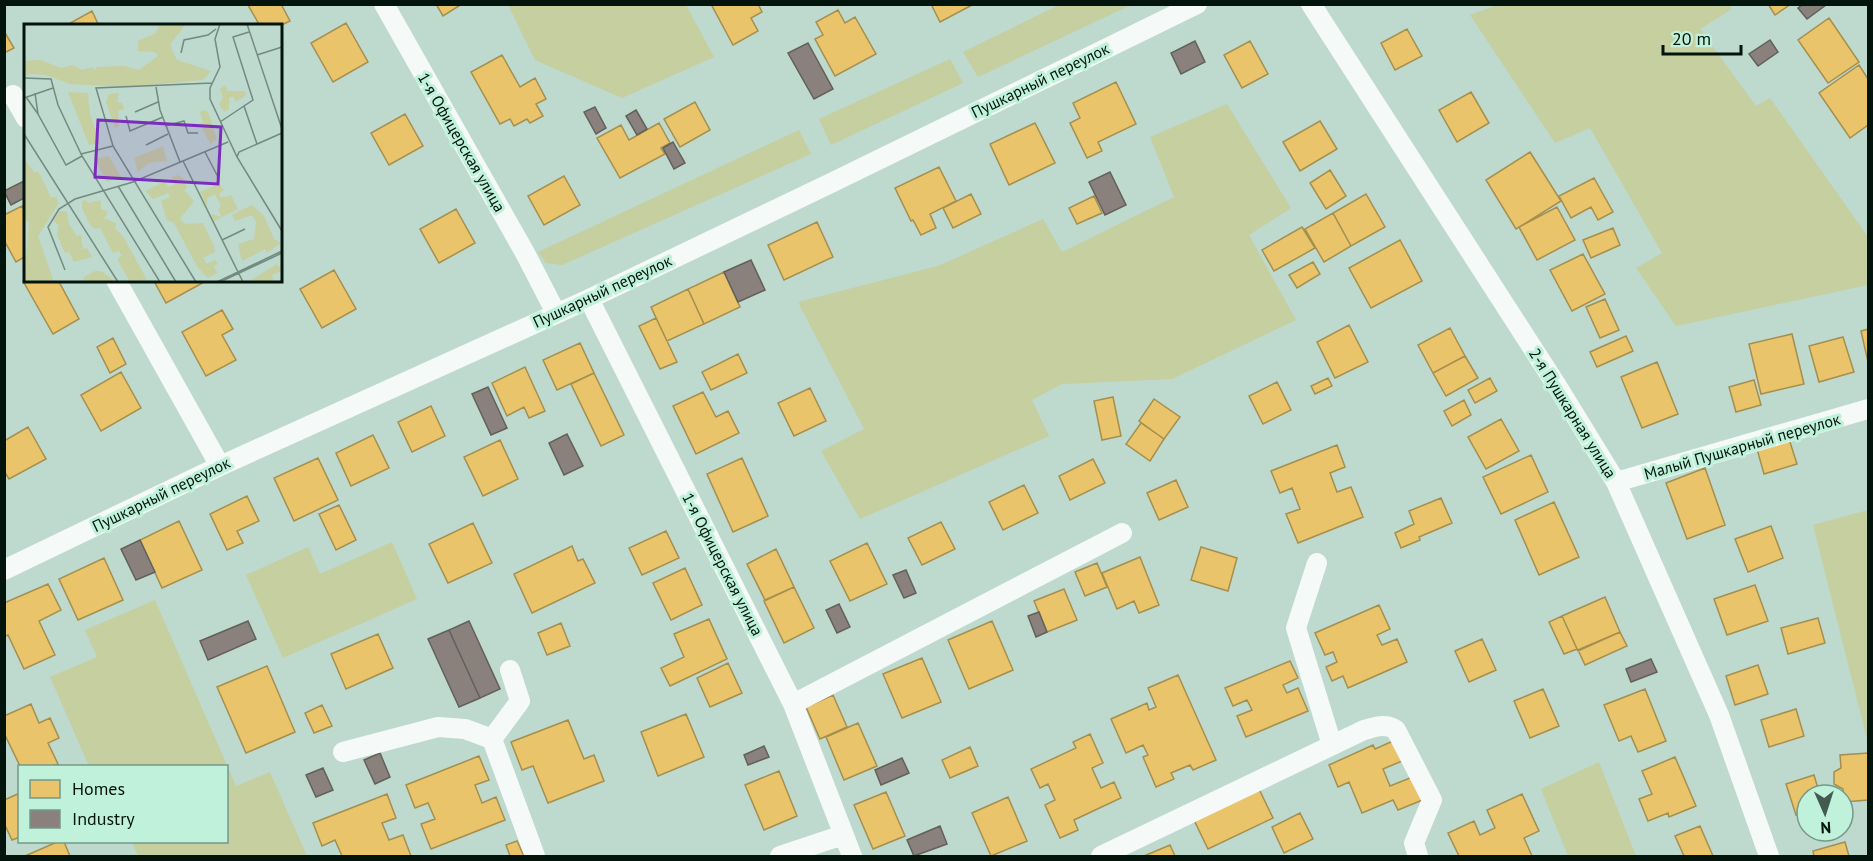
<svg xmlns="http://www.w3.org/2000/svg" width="1873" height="861" font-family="'PT Sans',sans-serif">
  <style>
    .green { fill: #c5cfa0 }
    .homes { fill: #e9c46a; stroke: #a48f4e; stroke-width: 1.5 }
    .industry { fill: #8a817c; stroke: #62605b; stroke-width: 1.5 }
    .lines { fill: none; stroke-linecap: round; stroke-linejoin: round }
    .minor { stroke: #f5f9f8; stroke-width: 20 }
    .labels { text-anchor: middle; stroke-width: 6; stroke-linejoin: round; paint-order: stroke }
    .street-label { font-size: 16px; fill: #03140d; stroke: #c0f1db }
    .inset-road { fill: none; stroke: #738a80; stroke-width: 1.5 }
    .view { fill: #7b2cbf; fill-opacity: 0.15; stroke: #7b2cbf; stroke-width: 3 }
    .inset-edge { fill: none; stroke: #03140d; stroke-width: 3 }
  </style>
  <rect width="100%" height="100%" fill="#bed9cd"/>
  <!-- green -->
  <path class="green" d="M1061,4L1131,5L978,77L963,52Z
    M1500,4L1729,5L1732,9L1700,29L1756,106L1770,98L1868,237V285L1676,326L1636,268L1662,253L1590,128L1555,143L1470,15Z
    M508,5H686L714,57L622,98L535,60Z
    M950,59L963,83L831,145L819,119Z
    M1227,104L1291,208L1249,235L1296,320L1172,379L1062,384L1032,400L1049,436L860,519L821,451L864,429L798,302L938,266L1043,219L1062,252L1174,197L1150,137Z
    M799,130L811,154L562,265L546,263L538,252Z
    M1868,510V743L1813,525Z
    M392,542L417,599L283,658L246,575L308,547L320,574Z
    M155,600L236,786L270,772L307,856H138L132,842H226V766H89L50,677L97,657L85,630Z
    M1599,762L1636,856H1568L1541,789Z"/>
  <!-- homes -->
  <path class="homes" d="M281,4L290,21L280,26H260L248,5Z
    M436,4H462L443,16Z
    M711,4H758L762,12L751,18L758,31L733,45Z
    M931,4H974L940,22Z
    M1768,4H1791L1775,15Z
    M838,10L845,23L855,17L876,54L835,76L815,39L823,35L816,22Z
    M92,11L99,26H65Z
    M1829,18L1859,62L1828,83L1798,40Z
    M346,23L368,62L333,82L311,43Z
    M1407,29L1422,56L1395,70L1381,43Z
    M4,31L14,48L4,53Z
    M1250,41L1268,74L1242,88L1224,55Z
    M502,55L520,87L535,78L546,99L536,104L543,116L530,123L527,119L514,126L510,119L500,124L471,72Z
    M1859,65L1868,79V125L1850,138L1819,93Z
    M1116,82L1136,124L1098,142L1102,151L1087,158L1070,123L1080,118L1073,103Z
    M1471,92L1489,123L1457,142L1439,110Z
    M695,102L710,130L680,147L664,119Z
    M405,114L423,146L389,165L371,133Z
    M1320,121L1337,149L1300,171L1283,142Z
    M659,123L670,143L661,148L665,154L620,178L597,138L621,125L629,140Z
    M1035,123L1055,163L1009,185L990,144Z
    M1530,152L1561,201L1516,229L1486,180Z
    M939,167L956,201L930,214L936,228L921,235L913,220L911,221L895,188Z
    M1330,170L1346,196L1326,209L1310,183Z
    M564,176L580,205L544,225L528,196Z
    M1594,178L1613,212L1598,220L1591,207L1571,218L1559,196Z
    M971,194L981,214L953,228L943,208Z
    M1366,194L1385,227L1351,246L1333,213Z
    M1094,196L1102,213L1077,224L1069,208Z
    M22,206L26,213V256L16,262L4,240V215Z
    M1557,207L1575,240L1537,260L1519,227Z
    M456,209L475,243L439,263L420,229Z
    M1333,213L1351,246L1324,262L1305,229Z
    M817,222L833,257L784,280L768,245Z
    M1302,227L1315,248L1274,271L1262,250Z
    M1613,228L1620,245L1591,258L1583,240Z
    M1400,240L1422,281L1371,308L1349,268Z
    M1583,254L1605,294L1572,311L1550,270Z
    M1313,262L1320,274L1297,288L1289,275Z
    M334,270L356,309L322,328L300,289Z
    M724,272L740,307L704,324L688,289Z
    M26,279L58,280L79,319L53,334L23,281Z
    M156,280H205L206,281L166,303L154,281Z
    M688,289L704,324L667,341L651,307Z
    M1605,299L1619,330L1600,338L1586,307Z
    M222,310L233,329L222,335L236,360L206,376L182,332Z
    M656,318L677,362L660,369L639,326Z
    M1349,325L1368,362L1335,378L1317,342Z
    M1450,328L1465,356L1433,373L1418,345Z
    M1868,329V362L1861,331Z
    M1792,334L1804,384L1761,394L1749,344Z
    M1626,336L1633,351L1597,367L1590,352Z
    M1843,337L1854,372L1819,382L1809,346Z
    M113,338L126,364L110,373L97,347Z
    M580,343L594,373L557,390L543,360Z
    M738,354L747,373L711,390L702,372Z
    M1465,356L1478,378L1446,396L1433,373Z
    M1657,362L1678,414L1642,428L1621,377Z
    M525,367L545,411L529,418L524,407L507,416L492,383Z
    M121,372L141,408L101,431L81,395Z
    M594,373L624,435L601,446L571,384Z
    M1328,378L1332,386L1315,394L1311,386Z
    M1490,378L1497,391L1475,403L1468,390Z
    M1754,380L1761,405L1736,412L1729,387Z
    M1277,382L1291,410L1263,424L1249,396Z
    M810,388L826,421L794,436L778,403Z
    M703,392L716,417L728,411L739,433L696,454L673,406Z
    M1113,397L1121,436L1102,440L1094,401Z
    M1154,399L1180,417L1164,439L1139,421Z
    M1464,400L1471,415L1452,426L1444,411Z
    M431,406L445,436L412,452L398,422Z
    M1501,419L1519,451L1486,469L1468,437Z
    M1141,423L1164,439L1150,461L1126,444Z
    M28,427L46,459L9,479L4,471V441Z
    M373,435L389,468L351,486L336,453Z
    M1789,439L1797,464L1764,474L1757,449Z
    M500,440L518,479L483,496L464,457Z
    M1337,445L1345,467L1330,473L1337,492L1351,487L1363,517L1298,543L1286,514L1300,509L1292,488L1280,493L1271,471Z
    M1531,455L1548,492L1501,514L1483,477Z
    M318,458L338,500L294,521L274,478Z
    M742,458L768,516L733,532L707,474Z
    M1093,459L1105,483L1070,500L1059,476Z
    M1705,468L1725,525L1687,539L1666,483Z
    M1176,480L1188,507L1159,520L1147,493Z
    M1024,485L1038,513L1003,530L989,502Z
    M247,496L259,521L237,531L243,543L227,550L210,514Z
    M1441,498L1452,523L1419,537L1420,540L1401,548L1395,533L1414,524L1409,511Z
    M1554,502L1579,557L1539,575L1515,520Z
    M339,505L356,540L336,550L319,514Z
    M179,521L202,570L162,588L140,540Z
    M941,522L955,549L922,565L908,538Z
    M473,523L492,563L448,583L429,544Z
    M1771,526L1783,558L1748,572L1735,539Z
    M666,531L679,558L642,575L629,548Z
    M867,543L887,584L850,601L830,561Z
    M572,546L578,561L583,559L595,583L532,613L514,574Z
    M1201,547L1237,558L1228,591L1191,580Z
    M776,549L794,587L765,600L747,564Z
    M1140,557L1159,605L1139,613L1134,601L1117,609L1102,573Z
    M104,558L123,600L78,620L59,579Z
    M1097,563L1107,587L1085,596L1075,572Z
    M685,568L702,605L671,620L653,583Z
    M48,584L61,610L39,621L55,655L24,669L8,635L4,637V603Z
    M1755,585L1768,621L1727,635L1714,599Z
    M794,587L814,628L784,643L764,601Z
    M1064,589L1077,620L1047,632L1034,601Z
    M1605,597L1620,632L1578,651L1562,616Z
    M1379,605L1390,629L1377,635L1382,645L1397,639L1407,662L1348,688L1343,676L1332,681L1326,667L1337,662L1333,652L1325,655L1315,633Z
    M1562,616L1577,649L1564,654L1549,622Z
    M1818,618L1825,643L1788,654L1781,628Z
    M709,619L727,659L670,686L661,668L684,657L674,634Z
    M992,621L1013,670L969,689L948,640Z
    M561,623L570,646L547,655L538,633Z
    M1620,632L1627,646L1585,665L1578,650Z
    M378,634L393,668L346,689L331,654Z
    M1482,639L1496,670L1469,682L1455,651Z
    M922,658L941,702L902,718L883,674Z
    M1290,661L1298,678L1283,685L1287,693L1298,688L1308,711L1246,737L1237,716L1252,710L1247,700L1233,706L1225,688Z
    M728,663L742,693L710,707L697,678Z
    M1758,665L1768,694L1735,705L1726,676Z
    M267,666L295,732L246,753L217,687Z
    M1178,675L1216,760L1193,770L1190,765L1171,773L1174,779L1156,787L1143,757L1148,755L1143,745L1126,753L1111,719L1147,703L1149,710L1156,707L1148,688Z
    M1543,689L1559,726L1530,738L1514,701Z
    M1645,689L1666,741L1638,752L1631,736L1619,741L1604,705Z
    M833,695L847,727L820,739L806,707Z
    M31,704L39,723L50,718L59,738L48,743L58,764L52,766H20L4,733V716Z
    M322,705L332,726L314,733L305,713Z
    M1796,709L1804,736L1769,747L1761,720Z
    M686,714L704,757L658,776L641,732Z
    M568,720L584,759L594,755L604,781L548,803L533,766L522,770L511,742Z
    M858,723L877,766L844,780L826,737Z
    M1090,734L1103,763L1092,768L1101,788L1114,782L1121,798L1074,820L1078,830L1060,838L1045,805L1055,800L1048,784L1040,788L1031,769L1076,748L1073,742Z
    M1393,741L1402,761L1383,769L1390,786L1415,776L1425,799L1398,810L1393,800L1362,813L1349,782L1338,787L1329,765L1373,745L1375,749Z
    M970,747L978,766L950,778L942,760Z
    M1868,753V800L1844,802L1843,789L1834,784V772L1841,768L1840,755Z
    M479,756L489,780L475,785L482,803L496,797L505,820L431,849L421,824L435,819L428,803L415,808L406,785Z
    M1675,757L1696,806L1669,817L1668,813L1648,821L1639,799L1652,794L1642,771Z
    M779,771L797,816L764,830L745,785Z
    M1814,775L1820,795H1807V811L1796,815L1786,784Z
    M1259,789L1273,818L1208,849L1194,820Z
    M886,792L905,836L873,849L854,805Z
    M20,793V837L12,840L4,823V800Z
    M387,794L396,818L382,823L389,840L403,835L411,856H342L335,840L322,846L313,823Z
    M1522,794L1539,831L1524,838L1532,856H1459L1448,833L1474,821L1480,835L1495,828L1487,810Z
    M1008,797L1027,841L991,856L972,813Z
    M1300,813L1313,839L1284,853L1272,827Z
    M1700,826L1713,856H1684L1675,836Z
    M517,841L524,856H510L506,845Z
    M57,842H64L70,856H25Z
    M1845,842L1849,856H1814L1813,851Z
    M1170,845L1175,856H1144Z"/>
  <!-- industry -->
  <path class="industry" d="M1803,4H1825L1826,5L1807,19L1798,8Z
    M1770,40L1778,52L1758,66L1749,54Z
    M1195,41L1205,62L1181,74L1171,53Z
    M808,43L833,89L814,99L788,53Z
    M595,107L606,128L596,134L584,112Z
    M636,110L647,129L637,135L626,116Z
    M673,142L685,163L674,169L663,148Z
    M1110,172L1126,205L1105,215L1089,182Z
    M26,180V197L11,205L4,191Z
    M751,260L765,290L738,302L724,272Z
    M488,387L507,428L491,435L472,394Z
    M567,434L583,466L564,475L549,443Z
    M140,540L155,572L136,580L121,549Z
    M906,570L916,593L904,598L893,575Z
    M839,604L850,627L837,633L826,610Z
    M1039,612L1047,632L1036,637L1028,616Z
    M248,621L256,639L208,660L200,641Z
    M469,621L500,689L480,698L449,630Z
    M449,630L480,698L459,707L428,639Z
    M1651,659L1657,672L1631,682L1626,669Z
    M764,746L769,757L748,765L744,755Z
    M380,753L390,777L375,784L364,760Z
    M902,758L909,773L881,785L875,770Z
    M323,768L333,790L316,797L306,775Z
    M940,826L947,844L914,856L907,840Z"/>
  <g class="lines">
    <!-- minor -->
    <path class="minor" d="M384,4L525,253L556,313
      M1311,4L1557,386L1616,482L1719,715L1769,856
      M13,95L26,118
      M116,280L220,466
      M589,299L793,704L852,856
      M1616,482L1868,409
      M1317,563L1296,628L1332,745
      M4,570L220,466L589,299L831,183L1197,4
      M793,704L1122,533
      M492,739L520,701L510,670
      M343,752L438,727L465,729L492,739L535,856
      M780,856L843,835
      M1101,856L1364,730C1376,727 1385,723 1396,730L1432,800L1414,843L1418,856"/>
  </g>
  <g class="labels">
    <!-- street labels -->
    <g class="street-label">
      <text transform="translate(1040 80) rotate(-26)" y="6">Пушкарный переулок</text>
      <text transform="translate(462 142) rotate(60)" y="6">1-я Офицерская улица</text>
      <text transform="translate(602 291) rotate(-25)" y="6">Пушкарный переулок</text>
      <text transform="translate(1573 413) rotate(58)" y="6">2-я Пушкарная улица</text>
      <text transform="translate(1742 446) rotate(-16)" y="6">Малый Пушкарный переулок</text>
      <text transform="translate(161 494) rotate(-26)" y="6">Пушкарный переулок</text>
      <text transform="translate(723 564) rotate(63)" y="6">1-я Офицерская улица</text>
    </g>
  </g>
  <!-- overview -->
  <g transform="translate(24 24)">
    <rect width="258" height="258" fill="#bed9cd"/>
    <path d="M136,0H162L147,19L148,26L153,36L187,47L179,56L104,63L46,60L22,51L6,50L0,53V37L16,36L37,44L49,41L58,46L69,43L71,47L72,43L100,42L115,46L134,32L131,28L114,27V17L132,9ZM201,61L204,67H220L222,71L212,78L209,72L205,74V85L200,88L195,80L199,74L196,65ZM44,68L64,69L66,90L76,119L65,121ZM95,69L93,78L98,79L100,85L94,87L95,102L91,104L82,78L85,70ZM180,86L184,88L193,115L186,120L176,99L179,98L176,88ZM139,122L143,137L125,139L114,148L110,134ZM85,132L97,153L83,158L70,135ZM0,135L11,149L14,147L27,173H32L35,179L14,212L30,258H0L5,198L0,196ZM153,151L159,154L163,164L160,166L170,177L156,195L161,200L179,199L190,222L191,228L179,234L183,240L191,236L194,240L190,242L193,249L184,254L174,244L150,199L143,196L137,177L146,173L144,169L129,175L121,167L140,158L145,163L150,161L147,153ZM195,160L200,166L195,170L197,174L207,171L214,185L190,197L187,190L198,193L194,186L197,182L191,170L183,174V182L176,168ZM62,176L64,179L77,176V185L84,188L80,194L92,199L91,204L100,214L123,256L106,258L93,235L98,232L95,227L89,229L76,204L71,205L65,199L58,184V177ZM228,181L240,192L250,215L257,219L243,229L241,225L218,237L214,220L230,215L232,198L228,191L211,197L208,191ZM36,187L43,188L45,200L53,212L57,211L59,225L63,224L68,233L50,238L45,228L41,229L33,211L35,201L28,196ZM253,240L258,247L248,251L250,257L224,258ZM71,247H77L92,258H59L60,253Z" fill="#c5cfa0"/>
    <path class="inset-road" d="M196,0L191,15L196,43L186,64V75L213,133M223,0L258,105M225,8L209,13L229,76L220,82L233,120M157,29L160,16L184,11L192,5M233,31L258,23M0,54L27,55L34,81L58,132L136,258M132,63L136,86L156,138M11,69L14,90L42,141L58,132M2,73L14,90M0,74L29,64M111,88L134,78M102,92L106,107L139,93M196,98L220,82M141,102L160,97L164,109H174M258,109L215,128L213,133L258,207M0,110L94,258M122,121L144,110M181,128L194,153M57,130L89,122M159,137L219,258M94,162L152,258M198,216L221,205M41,246L24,203L35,185L51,175L109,158L204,118M172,258L89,122L72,64L188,59M193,258L258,227M196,258L258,229"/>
    <path class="view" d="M74,96L197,103L194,160L71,153Z"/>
    <rect width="258" height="258" class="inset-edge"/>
  </g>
  <!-- border -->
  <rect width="1873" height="861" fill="none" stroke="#03140d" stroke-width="12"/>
  <!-- legend -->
  <rect x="18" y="765" width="210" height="78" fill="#c0f1db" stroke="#749989" stroke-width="1.5"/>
  <rect x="30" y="780" width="30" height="18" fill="#e9c46a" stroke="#749989" stroke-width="1.5"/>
  <text x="72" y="795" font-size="18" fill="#03140d">Homes</text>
  <rect x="30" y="810" width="30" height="18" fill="#8a817c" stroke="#749989" stroke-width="1.5"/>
  <text x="72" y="825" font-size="18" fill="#03140d">Industry</text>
  <!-- north arrow -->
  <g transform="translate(1825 813) rotate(177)"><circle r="28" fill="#c0f1db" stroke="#749989" stroke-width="1.5"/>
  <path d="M0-4.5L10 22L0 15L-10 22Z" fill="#445950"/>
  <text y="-9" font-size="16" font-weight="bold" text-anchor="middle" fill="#03140d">N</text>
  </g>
  <!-- scale -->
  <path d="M1663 45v9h78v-9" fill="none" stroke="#03140d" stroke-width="3"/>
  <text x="1672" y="45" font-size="18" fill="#03140d" stroke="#c0f1db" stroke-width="4.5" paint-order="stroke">20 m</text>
</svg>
